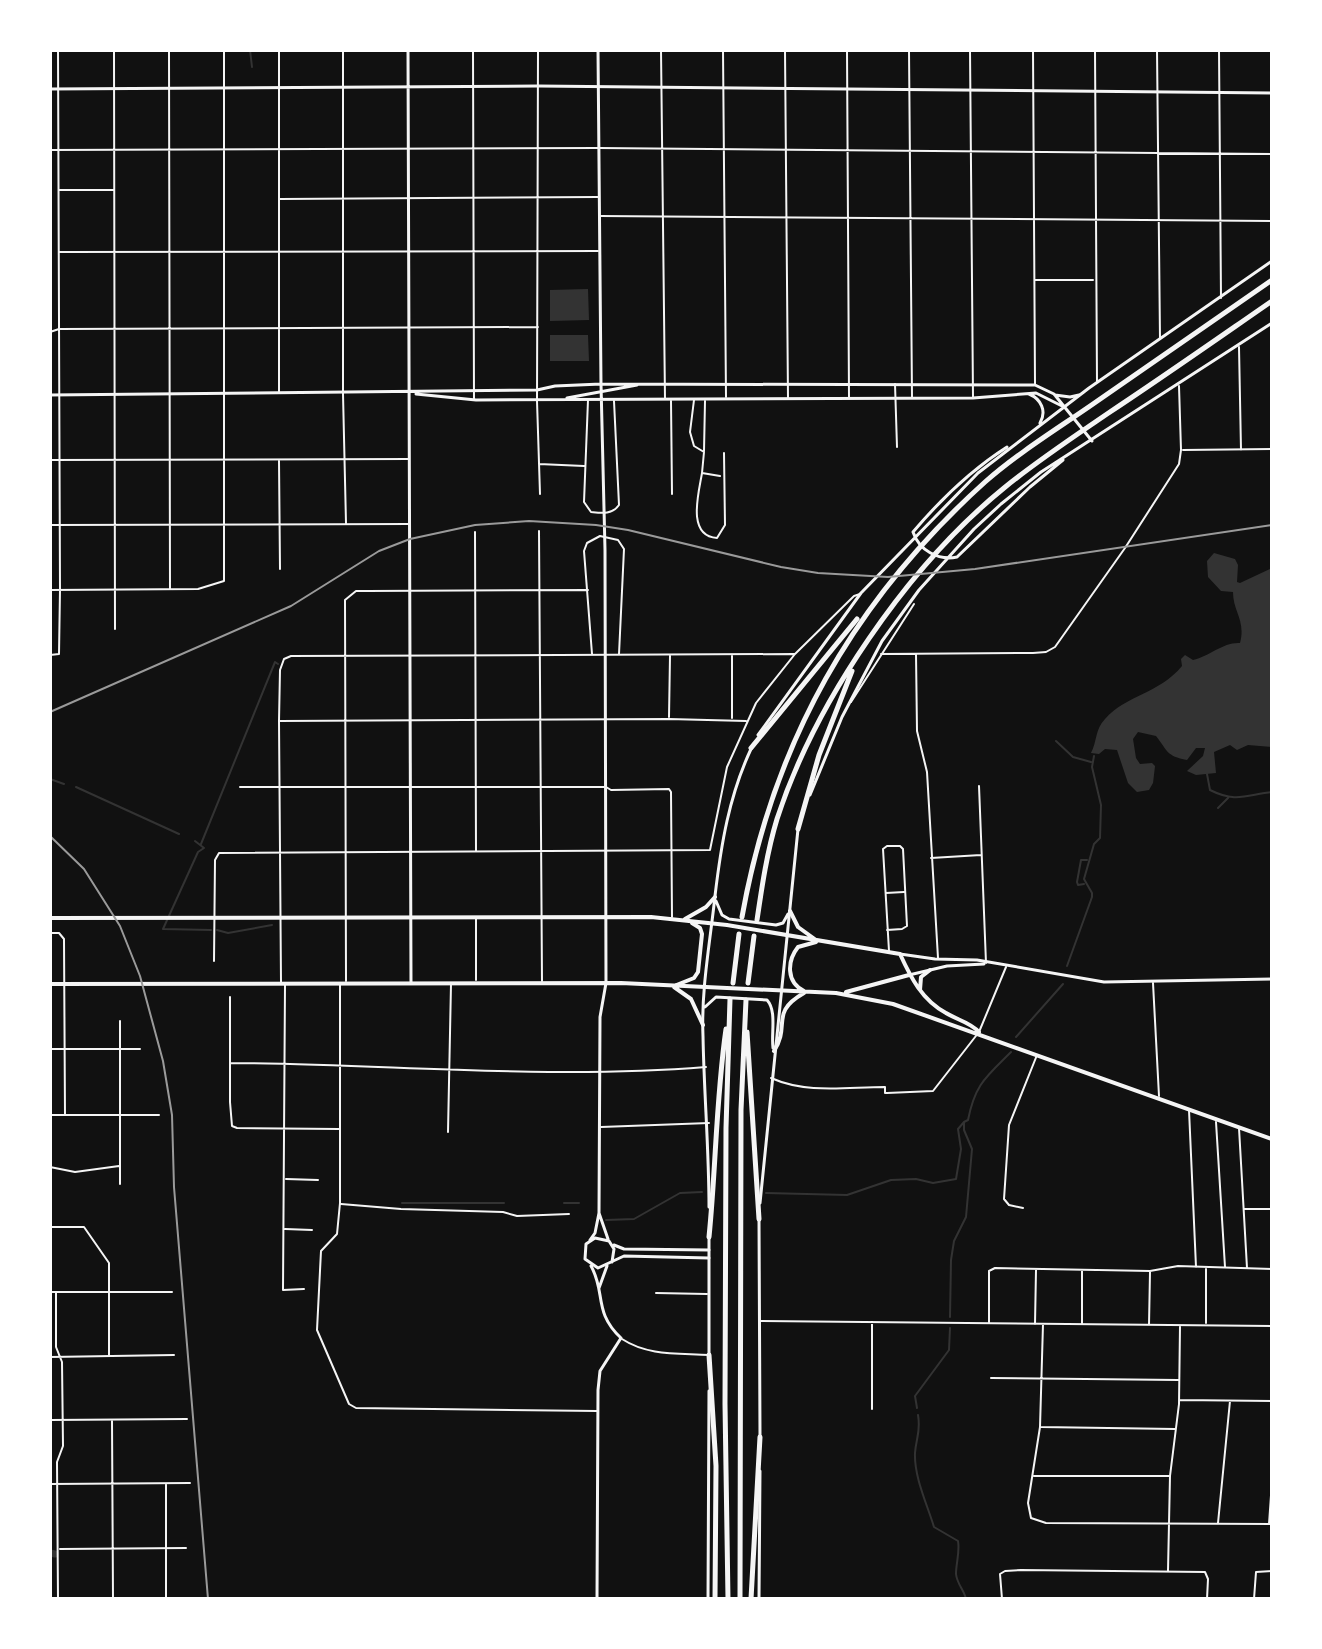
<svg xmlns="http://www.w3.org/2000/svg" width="1322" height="1649" font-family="'Space Grotesk',sans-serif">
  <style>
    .water { fill: #333 }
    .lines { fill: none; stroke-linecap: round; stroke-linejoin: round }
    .stream { stroke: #333; stroke-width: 2 }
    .river { stroke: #333; stroke-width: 7 }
    .minor { stroke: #f5f5f5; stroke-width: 2 }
    .tertiary { stroke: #f5f5f5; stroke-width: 3 }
    .secondary { stroke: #f5f5f5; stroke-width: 3 }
    .primary { stroke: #f5f5f5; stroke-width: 4 }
    .motorway { stroke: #f5f5f5; stroke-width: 5 }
    .rail { stroke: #9a9a9a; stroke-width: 2 }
  </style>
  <rect width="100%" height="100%" fill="#111"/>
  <!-- water -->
  <path class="water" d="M588,289L589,320L550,321V290Z
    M550,335H588L589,361H550Z
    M1214,553L1235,559L1238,565L1237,582L1240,583L1272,568V747L1248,745L1237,750L1230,745L1214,752L1216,773L1196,775L1187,771L1203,756L1205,748H1196L1187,760C1166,756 1168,751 1156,736L1138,732L1133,739L1136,758L1140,764L1152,763L1155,766L1153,783L1149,790L1137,792L1128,783L1117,750L1105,749L1099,754L1091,753C1097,742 1095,729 1105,719C1126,695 1159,694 1182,666L1181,659L1185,655L1193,660C1210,656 1223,642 1240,643C1246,620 1233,612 1233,592L1221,591L1208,577L1207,561Z"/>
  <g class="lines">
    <!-- stream -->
    <path class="stream" d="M250,50L252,67
      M1056,741L1073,757L1091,762
      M1207,774L1210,790C1236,803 1246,795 1272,792
      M50,779L64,784
      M76,787L179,834
      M1218,808L1228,798
      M195,841L204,848L198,852L163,929L211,930
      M201,844L275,662L278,664
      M1084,884L1078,885L1077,882L1081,860H1087
      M217,930L228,933L272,925
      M1067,966L1092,897V893L1084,879L1094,844L1100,838L1101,805L1092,767L1094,756
      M1016,1037L1063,984
      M766,1193L847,1195L891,1180L916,1179L933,1183L956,1179L961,1149L958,1129L964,1122
      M402,1203H504
      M564,1203H579
      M606,1220L634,1219L680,1193L702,1192
      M950,1317L951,1260L954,1241L966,1217L972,1149L964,1130V1122L968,1120C975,1084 986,1077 1011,1052
      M917,1408L915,1396L949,1350L950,1328
      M918,1415C921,1432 916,1438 915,1453C914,1477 927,1504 934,1527L958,1541C960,1552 956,1563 956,1574C957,1584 964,1590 966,1599"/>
    <!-- river -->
    <path class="river" d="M50,1553L55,1554"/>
    <!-- minor -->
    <path class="minor" d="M114,50L115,629
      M169,50L170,589
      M279,50V392
      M343,50V394L346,523
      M473,50L474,399
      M538,50L537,401L540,494
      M661,50L665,399
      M723,50L726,397
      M785,50L788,398
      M847,50L849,398
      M909,50L912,397
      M970,50L973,397
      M1033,50L1035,384
      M1095,50L1097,382
      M1157,50L1160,339
      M1219,50L1221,298
      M50,150L599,148L1272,154
      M59,190H113
      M280,199L598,197
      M600,216L1272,221
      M60,252L598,251
      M1035,280H1093
      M50,332L59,329L538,327
      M1239,347L1241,450
      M895,384L897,447
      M588,400L584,502L591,512C601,513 612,515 619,505L614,401
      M694,400L690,432L694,446L704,452L702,473L720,476
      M671,401L672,494
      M1183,450L1272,449
      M704,451L705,401
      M50,460L409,459
      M279,461L280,569
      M539,464L584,466
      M702,473C699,492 686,536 717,538L725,525L724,453
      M50,525L409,524
      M539,531L542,981
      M475,532L476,850
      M50,590L198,589L224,581V50
      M592,654L584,551L587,543L600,536L618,540L624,549L619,654
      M881,654L1033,653L1046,652L1055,647L1125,548L1179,464L1181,450L1179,386
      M916,654L917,731L927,772L938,958
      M50,655L59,654L60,590L58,50
      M732,656V718
      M851,702L914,604
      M669,717L670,656
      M280,721L669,719L746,721
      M979,786L986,963
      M240,787H606L611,790L669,789L671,792L672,917
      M931,858L981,855
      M886,893L904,892
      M476,919V980
      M887,930L902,929L907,926L903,849L900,846H887L883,849L889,951
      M50,933H59L64,939L65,1115
      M214,961L215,860L219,853L710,850L727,767L756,703L795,654L854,596L860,594
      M346,981L345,600L356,591H368L588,590
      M281,982L279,721L280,670L284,659L291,656L794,654
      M1153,983L1159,1096
      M285,985L283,1290L304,1289
      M340,985V1203L337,1234L321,1251L317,1330L349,1404L356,1408L597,1411
      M230,997V1102L232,1126L237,1128L339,1129
      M120,1021V1184
      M50,1049H140
      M230,1063C389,1064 547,1080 706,1067
      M771,1078C807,1094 846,1087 885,1087V1093H887L933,1091L979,1032L1006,967
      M1189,1110L1196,1267
      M50,1115H159
      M1216,1122L1225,1267
      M601,1127L709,1123
      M1239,1128L1247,1268
      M448,1132L451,984
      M50,1167L75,1172L119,1166
      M286,1179L318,1180
      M341,1204L401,1209L503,1212L517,1216L569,1214
      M1023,1208L1009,1205L1004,1199L1009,1125L1037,1055
      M1245,1209H1272
      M50,1227H84L109,1263V1356
      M285,1229L312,1230
      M50,1292H172
      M56,1292V1347L62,1362L63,1446L57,1462L58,1599
      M656,1293L707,1294
      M761,1321L1272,1326
      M872,1322V1409
      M989,1322V1271L995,1268L1150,1271L1178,1266L1272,1269
      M1206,1323V1269
      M1035,1324L1036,1270
      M1043,1324L1040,1427L1028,1503L1031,1518L1046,1523L1272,1524
      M1082,1324V1271
      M1149,1325L1150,1272
      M622,1339C648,1356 678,1353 709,1355
      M50,1357L174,1355
      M991,1378L1178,1380
      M1180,1400L1272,1401
      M50,1420L187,1419
      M112,1420L113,1599
      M1041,1427L1175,1429
      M1034,1476H1170
      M50,1484L190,1483
      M1218,1523L1230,1401
      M1269,1524L1272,1481
      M60,1549L186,1548
      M1168,1571L1170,1476L1179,1404L1180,1326
      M166,1599V1484
      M1002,1599L1000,1574L1005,1571L1021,1570L1205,1572L1208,1579L1207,1599
      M1254,1599L1256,1572L1272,1571"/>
    <!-- tertiary -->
    <path class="tertiary" d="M408,50L411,982
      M50,89L538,86L1272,93
      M599,1213L608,1239
      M590,1240L595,1233L599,1213L600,1017L606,983
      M614,1245L624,1249L709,1250
      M612,1262L614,1249L609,1241L595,1238L586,1244L585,1259L598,1268L624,1256L709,1258
      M591,1266C606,1292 593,1312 621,1338L600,1371L598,1390L597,1599
      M599,1288L607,1266"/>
    <!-- secondary -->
    <path class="secondary" d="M598,50L601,384L605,550L606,983
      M416,394L476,400L973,398L1036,393L1064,407
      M1029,394C1041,399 1047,411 1040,423
      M50,395L537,390L555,386L601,384L1035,385L1054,394L1092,441
      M1055,395L1070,397L1079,395
      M567,398L637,385
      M1007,447C971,470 941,499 913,532C919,550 938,561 957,557L1030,487L1063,460
      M758,735L861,593L978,473L1089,388L1272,261
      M810,795L842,717L882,641L919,590L974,529L1001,504L1041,472L1272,323
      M716,901L722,915L729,919L776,925L783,923L788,914
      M900,954L935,959L977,960L1104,982L1272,979
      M909,975L947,966L984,964
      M705,1007L716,997L767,1000C777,1011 771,1033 773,1048
      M760,1203L798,829
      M709,1207C709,1150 704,1093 703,1036C701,990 710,943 715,896C721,845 729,796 751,749
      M759,1219L760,1435
      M709,1355V1239
      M708,1599L709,1391
      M759,1599L760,1471"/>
    <!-- primary -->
    <path class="primary" d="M790,911L798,927L816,940
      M50,918L651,917L727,925L900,954C911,978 922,1000 946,1013C957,1020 970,1022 979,1032
      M685,919L706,907L715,897
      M50,984L621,983L836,993L893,1004L1272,1139
      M674,986L694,978L698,972L702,934L700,928L692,923
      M674,987L691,999L703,1025
      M920,990L921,977L930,970
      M804,991C786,982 787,961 798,947L816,942
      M846,992L909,975
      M774,1051C791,1025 769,1013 804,993"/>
    <!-- motorway -->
    <path class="motorway" d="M751,748L857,619
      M798,829L819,755L852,671
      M742,917C773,743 853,601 985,482C1018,453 1057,429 1093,404C1153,363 1212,321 1272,280
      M757,920C762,886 767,852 777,819C815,702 908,566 1004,488C1037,461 1072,438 1107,414C1163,377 1217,339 1272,301
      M733,983L739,934
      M748,983L754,936
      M747,1032L759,1219
      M709,1237C716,1167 716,1098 726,1029
      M709,1355L716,1466L715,1599
      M728,1599L725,1404L726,1128L730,999
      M740,1599L741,1110L746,1000
      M751,1599L760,1437"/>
    <!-- rail -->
    <path class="rail" d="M50,712L291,606L379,551L410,539L475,525L529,521L596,525L628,530L781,567L818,573L888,577L975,569L1272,525
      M50,836L84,869L120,926L140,976L163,1061L172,1115L174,1187L208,1599"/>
  </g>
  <!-- border -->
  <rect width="1322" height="1649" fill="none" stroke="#ffffff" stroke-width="104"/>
</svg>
